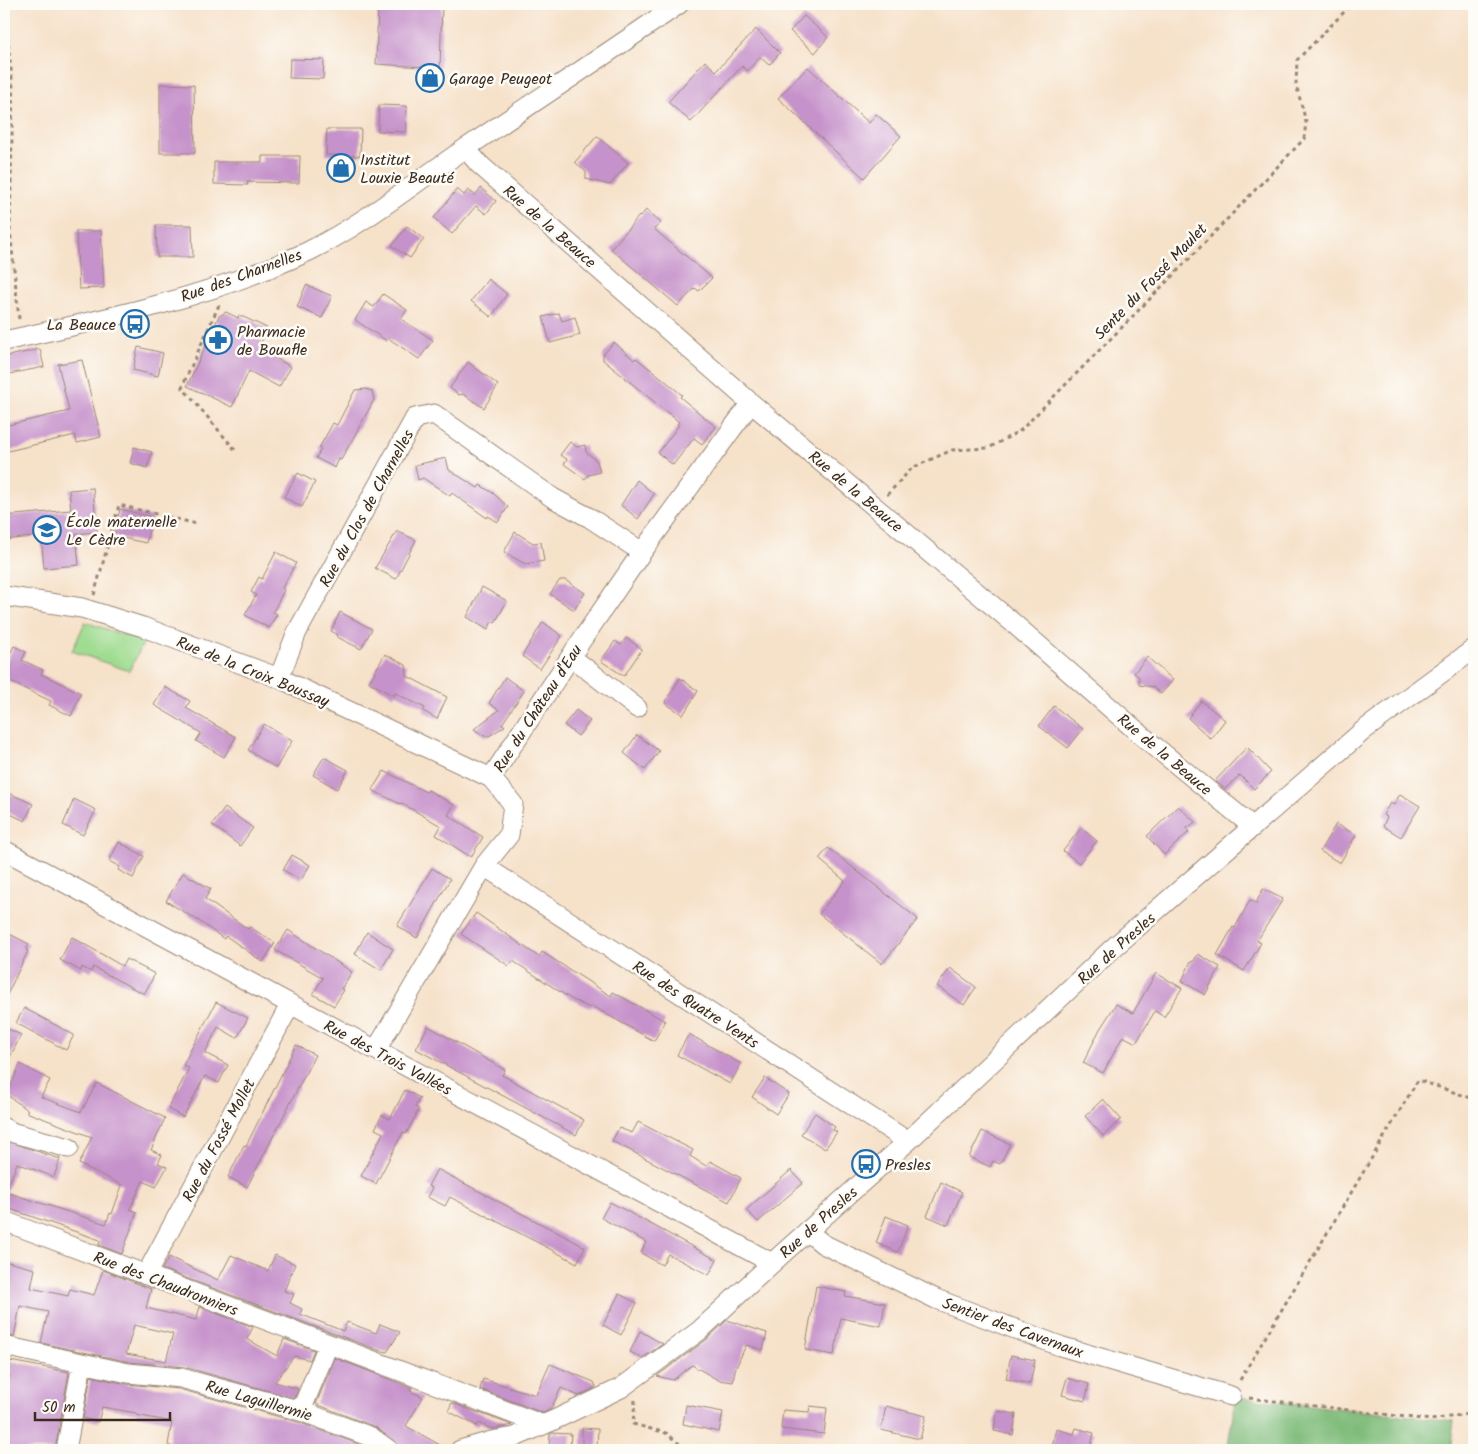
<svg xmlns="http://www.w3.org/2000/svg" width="1478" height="1454" font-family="Kalam,sans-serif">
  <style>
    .green { fill: #9fdc90; stroke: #6d8357 }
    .forest { fill: #7fbc7a; stroke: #5d734c }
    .building { fill: #c692cb; fill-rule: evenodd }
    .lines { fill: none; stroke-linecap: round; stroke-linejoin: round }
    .street-casing { stroke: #988674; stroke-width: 21 }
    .path { stroke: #988674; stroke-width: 3; stroke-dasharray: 4 4; stroke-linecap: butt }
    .street { stroke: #fff; stroke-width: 19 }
    .labels { text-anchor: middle; stroke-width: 5; stroke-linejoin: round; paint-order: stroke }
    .poi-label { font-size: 16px; fill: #3b2a1e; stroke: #fdfcf7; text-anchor: start }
    .street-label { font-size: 16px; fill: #3b2a1e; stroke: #fdfcf7 }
  </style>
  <rect width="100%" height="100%" fill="#fdfcf7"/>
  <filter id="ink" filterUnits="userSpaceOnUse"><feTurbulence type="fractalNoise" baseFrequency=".02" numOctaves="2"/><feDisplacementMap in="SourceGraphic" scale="10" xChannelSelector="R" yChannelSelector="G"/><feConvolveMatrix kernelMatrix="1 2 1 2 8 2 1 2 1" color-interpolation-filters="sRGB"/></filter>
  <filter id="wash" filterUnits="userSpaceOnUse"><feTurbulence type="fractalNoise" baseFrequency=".0096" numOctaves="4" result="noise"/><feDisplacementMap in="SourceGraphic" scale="20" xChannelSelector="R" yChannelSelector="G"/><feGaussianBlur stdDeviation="1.12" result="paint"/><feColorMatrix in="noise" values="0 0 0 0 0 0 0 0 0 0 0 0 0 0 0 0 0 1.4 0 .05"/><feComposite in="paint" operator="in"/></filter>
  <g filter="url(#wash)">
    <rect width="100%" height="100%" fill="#f6e1c9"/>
    <!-- green -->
    <path class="green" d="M85,622L144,642L129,671L72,651Z"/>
    <!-- forest -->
    <path class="forest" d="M1236,1397L1454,1421L1450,1450H1227Z"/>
    <g id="blocks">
      <!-- building -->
      <path class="building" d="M378,4H442L440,68L376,64Z
        M804,16L828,37L815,53L790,31Z
        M756,29L780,53L769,65L760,57L747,71L742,66L691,122L668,102L705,61L716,71Z
        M290,59L324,60L323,79L289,78Z
        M808,67L869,123L876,114L901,136L864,178L778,98Z
        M160,84L194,85L195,153H160Z
        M379,105L407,106L406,132L378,131Z
        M327,129H361L360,156L326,155Z
        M597,136L628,163L610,185L586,179V172L575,162Z
        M262,156H300L299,183L247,182L248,185L214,184V162H262Z
        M481,188L496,201L486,214L476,206L452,234L434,218L457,189L464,195L468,190L475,195Z
        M646,210L661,223L654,229L712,278L699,291L695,288L678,306L611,249L639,216L640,217Z
        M156,225H192L193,257H157Z
        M407,226L424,239L410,258L392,246Z
        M76,231H101L104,288L79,289Z
        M488,279L507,294L491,317L471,301Z
        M306,285L332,296L322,318L297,307Z
        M383,294L407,310L401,319L433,340L419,359L388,338L387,341L355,320L366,302L374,307Z
        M226,312L238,318L239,315L267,328L259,348L291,367L279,387L249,371L232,407L187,386L219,316Z
        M559,313L562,321L575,317L580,335L550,343L543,317Z
        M614,342L634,360L636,358L662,378L682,395L680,397L716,427L702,444L694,438L673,465L658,453L679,425L677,424L679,422L603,360V355Z
        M138,347L163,353L158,376L133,370Z
        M40,349L44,367L4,375V357Z
        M82,360L101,437L77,443L75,435L4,452V426L69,411L58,364Z
        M468,362L498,385L484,408L463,394L459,395L450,388Z
        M366,389L372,391L374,400L341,460L339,459L335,468L316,458L321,449L319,448L333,423L337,425L355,390Z
        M570,442L577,447L585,445L586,452L597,461L600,472L588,475L585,479L564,464L567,459L560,455Z
        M134,447L152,452L147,468L130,463Z
        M446,458L449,470L478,488L480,485L493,493L508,507L498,522L488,516L487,518L452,493L450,496L423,478L418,480L415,465Z
        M298,473L315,482L302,507L284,497Z
        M637,480L654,494L638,519L621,505Z
        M93,488L97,532L76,534L79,565L44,568L41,536L4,540V516L71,510L69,490Z
        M120,509L152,517L146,543L114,536Z
        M397,531L416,540L396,579L375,568Z
        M515,532L533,543L541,542L544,561L525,564L504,552Z
        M276,552L296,563L282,588L284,590L273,612L277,614L269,628L245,615L256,595L251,592L259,577L262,579Z
        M560,580H565L585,593L574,610L550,594Z
        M482,587L507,601L495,623L492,621L488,630L467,617Z
        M340,612L372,629L361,649L337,637L338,635L331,631Z
        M543,622L562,636L540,669L522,656Z
        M626,638L642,649L624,676L601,661L615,641L621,645Z
        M14,646L26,652L22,660L43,670L41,674L81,693L71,716L49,705L51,701L4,679V666Z
        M385,654L406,665L407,676L447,697L437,719L423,711L425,708L395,693L394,696L369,682Z
        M1147,657L1173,680L1161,694L1153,687L1139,685V677L1134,673Z
        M505,677L524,691L502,724L505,726L489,736H484L474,729L499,710L489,703Z
        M680,678L698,691L683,715L665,703Z
        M165,687L190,701L186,708L236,737L224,757L196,741L201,733L154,705Z
        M1201,701L1225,720L1211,739L1188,718Z
        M1054,706L1083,729L1068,748L1039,726Z
        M576,710L590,721L578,736L564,725Z
        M264,724L292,741L276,768L248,750Z
        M637,735L659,751L645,770L624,753Z
        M1247,747L1271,772L1254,789L1240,775L1225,789L1215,781Z
        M324,757L348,770L337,789L313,775Z
        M384,771L426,792L428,790L454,805L448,815L483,837L471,857L436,835L441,826L401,803L400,804L372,790Z
        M11,794L33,804L25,821L4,811Z
        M1400,794L1420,806L1401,837L1383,826L1387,817L1383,815L1390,803L1394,805Z
        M74,799L96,810L83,835L63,825Z
        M1178,806L1195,822L1186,829L1189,832L1164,855L1147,836Z
        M225,808L253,828L240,846L212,825Z
        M1336,824L1356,835L1340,863L1320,851Z
        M1081,828L1097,841L1079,863L1063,851Z
        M119,842L144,856L133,878L118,870L120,867L109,861Z
        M828,848L918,919L882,964L819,914L845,881L819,859Z
        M292,855L310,865L301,880L283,870Z
        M432,868L450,879L417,938L397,926Z
        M183,873L211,889L205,899L248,929L250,927L275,943L263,962L226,936L224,939L199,921L166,901Z
        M1263,889L1283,899L1257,941L1261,943L1244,971L1217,955L1233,927L1235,928L1250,900L1256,903Z
        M476,913L539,957L542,952L611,996L613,992L665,1021L654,1041L592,1006L590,1008L571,999L513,961L509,966L461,934Z
        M288,930L352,972L341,989L344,990L334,1006L313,994L323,978L275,950Z
        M4,931L29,944L26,950L28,951L4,1001Z
        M367,932L393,949L381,970L355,954Z
        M72,937L122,966L126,959L155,974L144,994L93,967L91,972L82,967L81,971L60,960Z
        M1198,954L1220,967L1205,995L1182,981L1191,961L1193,962Z
        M950,968L976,987L964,1005L937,986Z
        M1156,973L1182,988L1164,1017L1155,1011L1136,1043L1123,1036L1103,1073L1083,1063L1100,1029L1116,1004L1133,1013Z
        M216,1002L248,1018L237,1038L218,1027L205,1053L228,1065L219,1083L205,1076L183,1117L168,1109L189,1068L183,1065Z
        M24,1008L74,1035L66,1050L16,1023Z
        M428,1026L505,1070L502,1075L584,1120L576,1135L416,1049Z
        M4,1027L21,1035L4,1069Z
        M689,1034L741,1064L730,1084L677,1055Z
        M296,1045L315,1055L247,1187L228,1177L244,1145L246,1146Z
        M20,1064L50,1080L41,1097L81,1112L97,1083L165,1118L151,1150L162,1155L158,1163L167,1167L156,1187L143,1181L130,1209L137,1212L122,1254L99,1245L100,1240L4,1207V1140L60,1159L54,1177L17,1163L6,1192L106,1224L110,1213L112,1214L122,1185L79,1164L92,1137L26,1112L28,1110L7,1095Z
        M765,1078L789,1094L776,1114L752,1097Z
        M405,1090L420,1098L415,1107L419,1109L406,1134L403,1132L376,1184L361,1176L383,1133L375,1129L382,1115L390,1119Z
        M1103,1099L1121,1119L1103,1136L1085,1116Z
        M815,1113L835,1127L833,1130L837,1132L825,1149L801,1134Z
        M638,1122L693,1150L690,1156L706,1166L710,1161L741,1178L729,1202L612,1141L619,1128L632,1133Z
        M982,1131L1010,1144L1000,1164L993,1161L990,1167L969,1157Z
        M437,1169L585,1247L577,1263L450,1197L445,1206L427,1197L432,1188L428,1186Z
        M791,1170L803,1183L758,1222L746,1210Z
        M941,1182L962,1192L948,1225L927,1216Z
        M610,1202L717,1260L709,1275L668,1254L662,1265L641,1253L646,1242L601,1218Z
        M886,1216L908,1225L898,1252L876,1243Z
        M231,1255L268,1271L275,1255L295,1264L284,1291L294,1294L290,1303L302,1309L300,1314L343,1331L347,1322L376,1333L380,1324L400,1332L387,1352L378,1350L162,1269L169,1257L218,1280Z
        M4,1261L35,1269L31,1288L68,1296L70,1289L94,1295L103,1270L151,1289L146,1308L196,1320L200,1307L253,1327L247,1339L277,1356L284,1339L314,1350L310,1360L294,1356L275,1382L298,1389L294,1398L184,1367L130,1362L41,1343L48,1312L20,1306L14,1337L4,1335ZM134,1325L173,1334L166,1361L126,1354Z
        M816,1286L846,1292L845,1296L885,1303L881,1326L841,1318L834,1355L805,1350Z
        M619,1294L637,1303L621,1335L603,1325Z
        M727,1320L767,1333L763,1350L746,1345L735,1370L733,1382L718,1380L692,1365L673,1380L657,1376L706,1340Z
        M640,1331L663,1344L642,1358L630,1352Z
        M1011,1355L1035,1360L1030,1384L1006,1379Z
        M335,1358L412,1388L410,1391L423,1397L406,1426L449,1450H410L399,1445L375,1427L316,1404Z
        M4,1360L69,1372L55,1450H4V1438L10,1415L4,1413V1399L10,1375L4,1373Z
        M550,1364L594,1382L596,1387L579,1396L561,1388L551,1409L543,1413L480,1389L483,1379L536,1395Z
        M91,1376L127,1384L179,1389L298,1422L364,1446L362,1450H184L177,1449L168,1445L172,1422L136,1415V1413L102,1407L98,1422L83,1418Z
        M1067,1378L1089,1384L1085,1401L1062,1395Z
        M452,1403L512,1425L492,1429L479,1423L477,1426L448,1411Z
        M686,1405L723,1412L719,1432L683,1424Z
        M810,1406L827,1408L824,1434L781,1429L783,1410L809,1412Z
        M886,1406L926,1416L920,1439L881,1430Z
        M997,1411L1016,1414L1013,1435L994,1431Z
        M582,1428L598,1429L597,1447L582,1446Z
        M1076,1428L1094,1433L1090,1450H1051L1056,1429L1074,1434Z
        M552,1433L571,1434L570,1448L549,1447L550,1434Z"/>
    </g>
  </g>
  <g filter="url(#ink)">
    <use href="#blocks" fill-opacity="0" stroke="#988674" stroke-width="1"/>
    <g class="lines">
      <defs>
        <path id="street" d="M466,149L479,164L751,403L1012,622L1147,740L1253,827
          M4,341C107,319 213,296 309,251C365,223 414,183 466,148C537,100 608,53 679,4
          M4,596L82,608L143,627L279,678L491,778
          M571,657L637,708
          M279,678L297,632L415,418L434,414L553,498L590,518L642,552
          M4,850C259,989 516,1125 772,1263
          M484,866L898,1135L906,1143
          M376,1050L484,866L509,835L513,804L491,778L579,644L642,552L751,403
          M4,1128L14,1133L69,1148
          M4,1221L543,1425
          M807,1231L823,1244L936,1299L1060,1346L1231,1396
          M146,1275L290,1005
          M4,1346L128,1373L181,1378L301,1411L371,1437L389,1450
          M301,1411L328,1345
          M66,1450L82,1364
          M460,1450L491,1441L515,1437L552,1421L621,1388L699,1331L782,1254L906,1143L1112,949L1364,730L1474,649"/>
      </defs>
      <!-- street casing -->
      <use href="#street" class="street-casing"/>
      <!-- path -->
      <path class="path" d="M4,4L13,88L10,229L19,319
        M219,305L182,387L237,452
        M887,495L912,468L952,450L989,448L1021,430L1187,261L1304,139L1306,122L1296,84L1297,60L1352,4
        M94,595L119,505L197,524
        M1240,1380L1418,1080L1474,1099
        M1249,1398L1431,1420L1474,1413
        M635,1400L633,1424L666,1433L682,1446L723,1450"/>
      <!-- street -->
      <use href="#street" class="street"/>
    </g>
  </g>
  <!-- icons -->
  <defs>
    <symbol id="shop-ring" viewBox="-11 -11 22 22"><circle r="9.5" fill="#fdfcf7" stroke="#1f6fb2" stroke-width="1.5"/><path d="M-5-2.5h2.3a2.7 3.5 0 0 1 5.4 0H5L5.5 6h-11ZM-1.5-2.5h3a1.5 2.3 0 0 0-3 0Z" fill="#1f6fb2"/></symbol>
    <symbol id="bus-ring" viewBox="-11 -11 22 22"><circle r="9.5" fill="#fdfcf7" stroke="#1f6fb2" stroke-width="1.5"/><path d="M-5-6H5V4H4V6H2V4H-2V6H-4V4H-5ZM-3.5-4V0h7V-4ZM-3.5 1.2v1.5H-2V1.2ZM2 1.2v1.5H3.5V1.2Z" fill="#1f6fb2"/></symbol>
    <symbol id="pharmacy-ring" viewBox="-11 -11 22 22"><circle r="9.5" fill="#fdfcf7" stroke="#1f6fb2" stroke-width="1.5"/><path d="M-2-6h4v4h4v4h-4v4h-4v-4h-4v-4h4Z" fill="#1f6fb2"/></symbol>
    <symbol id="school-ring" viewBox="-11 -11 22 22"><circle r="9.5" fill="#fdfcf7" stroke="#1f6fb2" stroke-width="1.5"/><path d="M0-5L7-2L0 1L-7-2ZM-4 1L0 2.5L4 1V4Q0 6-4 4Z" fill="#1f6fb2"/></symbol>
  </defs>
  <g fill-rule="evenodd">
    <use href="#shop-ring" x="414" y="62" width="32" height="32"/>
    <use href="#shop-ring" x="325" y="152" width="32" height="32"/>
    <use href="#bus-ring" x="119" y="308" width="32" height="32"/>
    <use href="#pharmacy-ring" x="202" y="324" width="32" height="32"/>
    <use href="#school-ring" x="31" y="514" width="32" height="32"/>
    <use href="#bus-ring" x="850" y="1148" width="32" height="32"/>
  </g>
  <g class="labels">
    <!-- poi labels -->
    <g class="poi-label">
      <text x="449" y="84">Garage Peugeot</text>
      <text x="360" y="165">Institut<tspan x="360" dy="18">Louxie Beauté</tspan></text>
      <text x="116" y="330" text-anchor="end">La Beauce</text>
      <text x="237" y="337">Pharmacie<tspan x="237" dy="18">de Bouafle</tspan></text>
      <text x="66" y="527">École maternelle<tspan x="66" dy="18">Le Cèdre</tspan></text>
      <text x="885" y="1170">Presles</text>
    </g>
    <!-- street labels -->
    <g class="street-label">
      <text transform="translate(550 226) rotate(41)" y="6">Rue de la Beauce</text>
      <text transform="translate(241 275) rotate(-20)" y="6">Rue des Charnelles</text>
      <text transform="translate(1150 281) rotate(-46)" y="6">Sente du Fossé Maulet</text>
      <text transform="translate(856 491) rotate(40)" y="6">Rue de la Beauce</text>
      <text transform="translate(366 508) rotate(-61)" y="6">Rue du Clos de Charnelles</text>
      <text transform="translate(253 671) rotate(22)" y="6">Rue de la Croix Boussay</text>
      <text transform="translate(537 708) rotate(-57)" y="6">Rue du Château d'Eau</text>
      <text transform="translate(1165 754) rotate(40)" y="6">Rue de la Beauce</text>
      <text transform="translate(1116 948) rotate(-42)" y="6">Rue de Presles</text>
      <text transform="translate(696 1004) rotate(33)" y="6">Rue des Quatre Vents</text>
      <text transform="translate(388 1057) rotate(28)" y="6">Rue des Trois Vallées</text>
      <text transform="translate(218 1140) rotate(-62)" y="6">Rue du Fossé Mollet</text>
      <text transform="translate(818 1222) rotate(-42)" y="6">Rue de Presles</text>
      <text transform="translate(166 1283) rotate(21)" y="6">Rue des Chaudronniers</text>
      <text transform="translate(1013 1327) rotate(20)" y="6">Sentier des Cavernaux</text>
      <text transform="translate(259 1400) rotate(16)" y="6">Rue Laguillermie</text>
    </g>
  </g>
  <!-- margin -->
  <rect width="1478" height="1454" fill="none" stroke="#fdfcf7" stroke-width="20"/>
  <!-- scale -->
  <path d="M35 1412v8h135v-8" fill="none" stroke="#3b2a1e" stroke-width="2.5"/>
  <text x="42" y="1412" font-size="15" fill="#3b2a1e" stroke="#fdfcf7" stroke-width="4" paint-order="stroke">50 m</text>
</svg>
